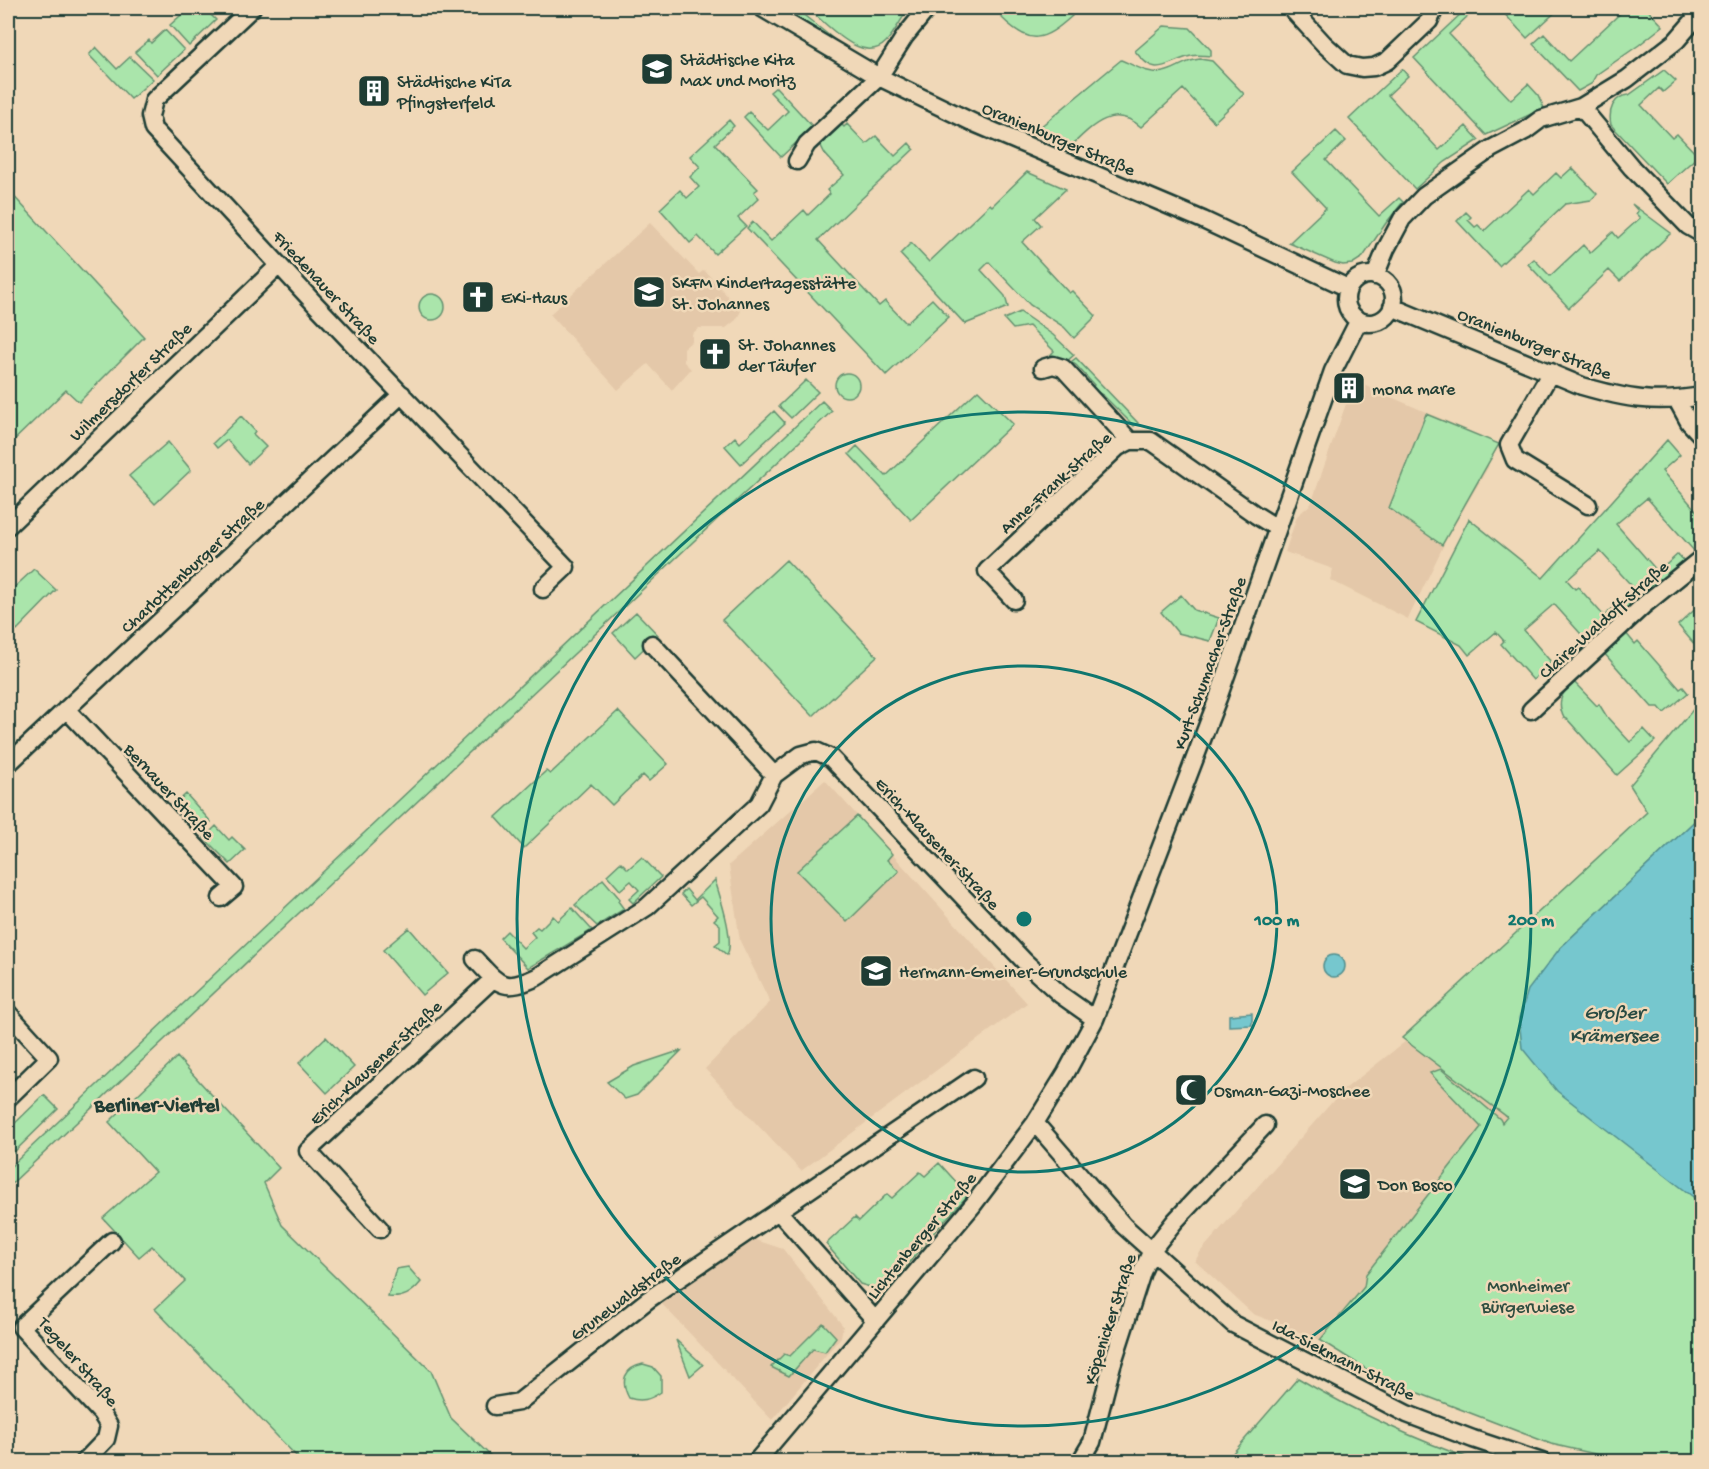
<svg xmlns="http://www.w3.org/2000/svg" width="1709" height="1469" font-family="'Gochi Hand',sans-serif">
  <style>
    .built { fill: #e4c8a9 }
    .green { fill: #aae5ab; stroke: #649170; stroke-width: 1.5 }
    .water { fill: #76c7ce; stroke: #539090; stroke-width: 1.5 }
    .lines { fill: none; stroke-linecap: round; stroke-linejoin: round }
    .minor-casing { stroke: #1f3d34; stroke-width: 21 }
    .minor { stroke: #f0d8b8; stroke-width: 16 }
    .ring { fill: none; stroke: #0f766e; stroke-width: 3 }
    .labels { text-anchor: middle; stroke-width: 5; stroke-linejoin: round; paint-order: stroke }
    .poi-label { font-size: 18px; fill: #1f3d34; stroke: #f0d8b8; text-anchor: start }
    .street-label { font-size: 18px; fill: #1f3d34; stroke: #f0d8b8 }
    .park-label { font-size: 18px; fill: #2d4e40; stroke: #f0d8b8 }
    .water-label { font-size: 20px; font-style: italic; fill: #284b43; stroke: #f0d8b8 }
    .neighbourhood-label { font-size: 20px; font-weight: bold; fill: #1f3d34; stroke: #f0d8b8 }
    .centre { fill: #0f766e; stroke: #f0d8b8; stroke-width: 3 }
    .ring-label { font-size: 18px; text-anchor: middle; font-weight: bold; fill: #0f766e; stroke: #f0d8b8; stroke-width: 5; stroke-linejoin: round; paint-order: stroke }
  </style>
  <rect width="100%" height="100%" fill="#f0d8b8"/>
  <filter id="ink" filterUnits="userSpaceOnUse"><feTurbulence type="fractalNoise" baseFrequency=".0167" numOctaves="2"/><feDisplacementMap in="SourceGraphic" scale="12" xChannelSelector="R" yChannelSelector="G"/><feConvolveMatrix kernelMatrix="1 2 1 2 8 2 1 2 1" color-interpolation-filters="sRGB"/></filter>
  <g filter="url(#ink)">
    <!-- built -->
    <path class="built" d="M650,223L699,274L704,270L741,311L736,320L726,328H699L692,334V341L684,348V362L691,369L672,390L648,364L618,390L550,314Z
      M1354,381L1500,444L1488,465L1489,466L1448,536L1408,619L1330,580L1333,569L1285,552L1297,516L1311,504Z
      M825,780L1027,1003L801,1171L705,1069L770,1002L740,941L729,865Z
      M1406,1041L1507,1117L1320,1340L1253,1314L1195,1261L1201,1251L1341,1092Z
      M753,1239L783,1249L843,1326L841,1337L772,1420L660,1302Z"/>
    <!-- green -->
    <path class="green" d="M189,8H204L216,20L189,46L170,25Z
      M781,8H795L836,41Z
      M819,8L821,9L822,8H883L890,13L896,8H905L908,10C900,20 895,33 886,42C864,65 830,27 813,13Z
      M1009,8H1065L1072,16C1043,42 1030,46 1001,17Z
      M1499,8H1560L1527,38Z
      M1626,8H1646L1663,26L1639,45L1596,75L1591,84L1578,91L1533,44L1544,34L1569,61Z
      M1466,9L1470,14L1449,34L1511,100L1528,84L1538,95L1544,108L1486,135L1414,58Z
      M1164,26L1190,28L1211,50V56C1204,56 1197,54 1191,56C1165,62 1157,80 1135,51Z
      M165,30L184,50L157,75L135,52L149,40L151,43Z
      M96,47L117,69L130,57L153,79L131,99L89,55Z
      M1200,59L1212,61L1244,94L1214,122L1183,89L1141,127C1112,102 1090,128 1069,148L1036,134L1039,128L1121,60C1134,65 1149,75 1163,72C1176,70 1185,60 1200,59Z
      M1402,69L1408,76L1388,95L1439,150L1466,126L1479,140L1445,162L1415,189L1349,119Z
      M1664,70L1676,81L1663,92L1659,88L1641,105L1672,138L1677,134L1698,156L1667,184L1611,125C1608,111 1613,96 1629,95Z
      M776,87L813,127L781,157L744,117L749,112L768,130L788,111L770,92Z
      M729,120L734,126L715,144L758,189L754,192L759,198L738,218L746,226L715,254L698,236L690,243L660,209L680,190L687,198L699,187L690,177L700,167L690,156Z
      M838,121L844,127L847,124L866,144L876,136L895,156L909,143L914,149L818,240L879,306L885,301L906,323L932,299L949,317L886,375L747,228L753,222L771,241L804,210L808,215L830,194L827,190L844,175L825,154L818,140Z
      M1336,131L1346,141L1326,160L1379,216L1399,198L1403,202L1386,223L1363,257L1352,264L1343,265L1335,263L1289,243L1326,208L1292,172Z
      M1572,168L1597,194L1591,200L1565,204L1499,266L1457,221L1466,212L1471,217L1468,220L1475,227L1478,225L1484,231L1529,189L1534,194L1556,173L1561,178Z
      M1027,172L1066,189L1035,218L1041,225L1022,242L1069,293L1072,291L1096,316L1074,338L1064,327L1030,305L989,262L981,270L1005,296L1008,307L965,324L900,254L911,243L929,262L990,204L992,206Z
      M8,190L144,337L79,402L66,390L8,446Z
      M1632,204L1671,233L1620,281L1609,270L1569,308L1528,264L1534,259L1550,276L1583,245L1590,253L1613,232L1618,238L1640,218L1636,214L1638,211Z
      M419 307a13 13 0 1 1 26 0a13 13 0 1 1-26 0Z
      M1020,312L1053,335L1074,355L1067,361L1047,362L1046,360L1054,351L1029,326L1013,329L1004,319Z
      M1076,358L1138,423L1134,426L1103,395L1090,389L1094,385L1076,365L1071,362Z
      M835 385a12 12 0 1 1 24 0a12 12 0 1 1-24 0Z
      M806,380L818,392L791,418L779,406Z
      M978,390L1013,424L911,520L849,454L857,446L886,476Z
      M822,401L832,411L8,1187V1169Z
      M774,411L785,423L741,464L725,446L735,437L740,443Z
      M1426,414L1499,444L1442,545L1389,508Z
      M241,416L255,431L253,434L266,447L248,464L227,440L217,448L213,443Z
      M1667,440L1680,455L1662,471L1701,516V546L1695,552L1647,498L1616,524L1658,572L1678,554L1684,561L1641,596L1600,551L1567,580L1575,589L1578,587L1604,616L1624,598L1630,605L1589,643L1554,604L1524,630L1551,662L1533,680L1501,644L1504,641L1496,632L1469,655L1461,645L1416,622L1469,519L1543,578Z
      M168,442L191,470L155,504L129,476Z
      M786,560L877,656L813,716L722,620Z
      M34,569L56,590L17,630L9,621H8V593Z
      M1181,595L1194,610L1219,618L1210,641L1178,633L1161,612Z
      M1701,604V652L1678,625Z
      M636,612L658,635L635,657L613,633Z
      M1625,632L1635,644L1638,641L1680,689L1683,687L1688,693L1664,713L1659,707H1652L1603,652Z
      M1573,681L1597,706L1599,704L1607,717L1630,742L1644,729L1655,741L1617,775L1567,719L1564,718C1556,702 1562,693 1573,681Z
      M1701,700V815L1560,948L1699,1201L1701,1203V1461H1626L1551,1444L1382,1379L1320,1340L1364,1287L1366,1274L1481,1127L1430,1073L1441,1069L1500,1119L1502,1123L1507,1117L1402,1038L1647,812L1630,785Z
      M618,711L668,764L649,781L643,775L612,805L591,784L524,848L496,817L546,771L550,774Z
      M186,794L211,822L199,832L174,805Z
      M857,816L892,854L887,860L899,871L847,922L797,871Z
      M216,826L229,840L232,837L245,850L230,864L204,838Z
      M642,857L661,877L633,903L629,899L639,890L631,881L620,890L607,875L621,862L628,869Z
      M603,879L620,899L618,901L624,909L597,926L575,905Z
      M715,880C720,897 735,940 727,955L715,945L720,941V925L714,920L718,916L701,897L691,905L681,894L686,889L695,900Z
      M572,908L592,930L528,968L500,938L507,931L523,948L535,937L531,932L537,927L540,929L553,916L558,921Z
      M409,928L448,973L422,995L383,950Z
      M326,1037L354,1067L327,1093L299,1063Z
      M682,1050L637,1095L625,1099L607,1082L634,1066Z
      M177,1057L279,1168L264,1183L282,1225L431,1371L451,1418L496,1461H301L155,1309L185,1281L152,1246L139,1257L103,1218L155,1172L109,1122Z
      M44,1095L58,1109L8,1158V1130Z
      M939,1163L968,1195L928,1239L892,1284L877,1289L860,1284L826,1244L855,1217L859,1221L887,1194L892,1198L920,1172L925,1176Z
      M408,1267L421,1282C412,1293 403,1299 388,1297L396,1269Z
      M823,1323L836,1337L825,1352L813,1349L789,1376L771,1367L784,1354L790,1356Z
      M676,1340L703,1365L690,1376Z
      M643,1364L653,1367L661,1376V1392C650,1400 641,1402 629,1398C620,1381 624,1368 643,1364Z
      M1298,1378C1354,1411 1415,1440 1477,1461H1226Z"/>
    <!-- water -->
    <path class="water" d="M1701,815V1203L1557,1091L1522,1048L1519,1018L1528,990L1560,948Z
      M1323 966a11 11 0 1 1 22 0a11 11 0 1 1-22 0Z
      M1252,1013V1025L1229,1026V1015Z"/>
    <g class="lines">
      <defs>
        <path id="minor" d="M252,8L154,100L150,116L153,129L316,305L566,567L543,589
          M762,8L879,77L974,123L1203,220L1348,288
          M1291,8L1324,44L1347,65L1362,68L1374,67L1387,61L1429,21L1435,8
          M1581,107L1632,168L1688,226L1702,234
          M797,161L807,144L879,77L905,36L928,8
          M1346 299a24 24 0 1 1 48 0a24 24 0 1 1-48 0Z
          M1375,276L1386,249L1402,219L1424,196L1491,149L1525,131L1541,119L1581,107L1627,79L1676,41L1702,11
          M1392,307L1582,386C1627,399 1655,404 1702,396
          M1043,368L1053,365L1063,368L1130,441
          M1551,372L1509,445L1515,460L1588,505
          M1677,400L1689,422L1702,436
          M8,526L279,265
          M1014,600L987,571L1118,447L1130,441H1151L1256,515L1277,528
          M652,644L774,775
          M66,709L234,887L221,898
          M1531,710L1644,605L1702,558
          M8,764L402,394
          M475,959C499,985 503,993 537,977L647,907L759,804L774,775L801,755L816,751L831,758L1025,962L1061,995L1095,1019
          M8,1013L49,1058L8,1098
          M1035,1123L1124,1226L1233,1324L1407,1414L1473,1439L1542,1462
          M778,1211L875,1320
          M380,1229L308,1151L493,979
          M495,1406L519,1402L649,1299L974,1078
          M84,1462L106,1439L109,1426L101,1413L21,1327L112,1241
          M756,1462L973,1205L1035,1123L1066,1073L1095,1019L1218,698L1333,371L1359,320
          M1080,1462L1092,1442L1112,1365L1142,1272L1152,1250L1175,1221L1265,1125"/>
      </defs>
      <!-- minor casing -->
      <use href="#minor" class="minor-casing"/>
      <!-- minor -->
      <use href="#minor" class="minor"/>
    </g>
  </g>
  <!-- distance rings -->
  <g class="ring">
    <circle cx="1024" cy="919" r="253"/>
    <circle cx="1024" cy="919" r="507"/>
  </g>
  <!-- icons -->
  <defs>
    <symbol id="school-square" viewBox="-11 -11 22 22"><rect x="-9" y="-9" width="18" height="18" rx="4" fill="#1f3d34" stroke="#f0d8b8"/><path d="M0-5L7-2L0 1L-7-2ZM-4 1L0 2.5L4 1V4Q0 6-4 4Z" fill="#fff"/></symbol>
    <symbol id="building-square" viewBox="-11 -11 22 22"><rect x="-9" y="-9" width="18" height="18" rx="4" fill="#1f3d34" stroke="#f0d8b8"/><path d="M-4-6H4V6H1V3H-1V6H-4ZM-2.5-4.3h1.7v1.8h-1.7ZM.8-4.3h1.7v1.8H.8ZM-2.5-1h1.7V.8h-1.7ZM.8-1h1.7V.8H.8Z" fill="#fff"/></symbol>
    <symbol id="church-square" viewBox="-11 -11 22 22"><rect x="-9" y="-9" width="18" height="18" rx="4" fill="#1f3d34" stroke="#f0d8b8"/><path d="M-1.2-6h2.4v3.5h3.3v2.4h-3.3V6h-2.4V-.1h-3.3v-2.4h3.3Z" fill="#fff"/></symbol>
    <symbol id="mosque-square" viewBox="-11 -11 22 22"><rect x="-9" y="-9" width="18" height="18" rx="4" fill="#1f3d34" stroke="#f0d8b8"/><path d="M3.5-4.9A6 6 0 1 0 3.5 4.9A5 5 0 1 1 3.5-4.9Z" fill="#fff"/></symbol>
  </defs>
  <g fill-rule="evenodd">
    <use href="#school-square" x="638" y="50" width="38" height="38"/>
    <use href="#building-square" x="355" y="72" width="38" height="38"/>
    <use href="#school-square" x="630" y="273" width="38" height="38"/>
    <use href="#church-square" x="459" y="278" width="38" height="38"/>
    <use href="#church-square" x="696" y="335" width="38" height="38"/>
    <use href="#building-square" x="1330" y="369" width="38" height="38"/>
    <use href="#school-square" x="857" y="952" width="38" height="38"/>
    <use href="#mosque-square" x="1172" y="1071" width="38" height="38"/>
    <use href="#school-square" x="1336" y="1165" width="38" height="38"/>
  </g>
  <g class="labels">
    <!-- poi labels -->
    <g class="poi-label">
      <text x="680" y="65">Städtische Kita<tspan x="680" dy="21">Max und Moritz</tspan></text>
      <text x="397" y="87">Städtische KiTa<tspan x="397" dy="21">Pfingsterfeld</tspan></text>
      <text x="672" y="288">SKFM Kindertagesstätte<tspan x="672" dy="21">St. Johannes</tspan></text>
      <text x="501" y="303">EKi-Haus</text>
      <text x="738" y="350">St. Johannes<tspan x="738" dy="21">der Täufer</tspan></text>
      <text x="1372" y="394">mona mare</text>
      <text x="899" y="977">Hermann-Gmeiner-Grundschule</text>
      <text x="1214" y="1096">Osman-Gazi-Moschee</text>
      <text x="1378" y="1190">Don Bosco</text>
    </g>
    <!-- street labels -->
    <g class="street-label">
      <text transform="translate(1059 138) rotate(23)" y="6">Oranienburger Straße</text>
      <text transform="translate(327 287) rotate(47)" y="6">Friedenauer Straße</text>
      <text transform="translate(1535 343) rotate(22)" y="6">Oranienburger Straße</text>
      <text transform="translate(130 381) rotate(-44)" y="6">Wilmersdorfer Straße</text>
      <text transform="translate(1055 482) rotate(-42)" y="6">Anne-Frank-Straße</text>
      <text transform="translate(192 565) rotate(-43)" y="6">Charlottenburger Straße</text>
      <text transform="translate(1603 619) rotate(-42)" y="6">Claire-Waldoff-Straße</text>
      <text transform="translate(1209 663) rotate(-70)" y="6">Kurt-Schumacher-Straße</text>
      <text transform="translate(170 791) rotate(47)" y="6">Bernauer Straße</text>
      <text transform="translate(938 843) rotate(47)" y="6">Erich-Klausener-Straße</text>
      <text transform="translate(375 1062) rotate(-43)" y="6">Erich-Klausener-Straße</text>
      <text transform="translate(921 1235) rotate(-50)" y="6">Lichtenberger Straße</text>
      <text transform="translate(625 1296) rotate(-37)" y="6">Grunewaldstraße</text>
      <text transform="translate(1109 1319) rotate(-72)" y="6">Köpenicker Straße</text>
      <text transform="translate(1344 1359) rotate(27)" y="6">Ida-Siekmann-Straße</text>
      <text transform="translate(79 1361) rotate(49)" y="6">Tegeler Straße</text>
    </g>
    <!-- park labels -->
    <g class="park-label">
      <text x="1528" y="1291">Monheimer<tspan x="1528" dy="21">Bürgerwiese</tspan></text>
    </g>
    <!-- water labels -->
    <g class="water-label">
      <text x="1614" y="1018">Großer<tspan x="1614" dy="23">Krämersee</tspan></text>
    </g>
    <!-- neighbourhood labels -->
    <g class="neighbourhood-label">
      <text x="157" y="1111">Berliner-Viertel</text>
    </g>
  </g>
  <circle cx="1024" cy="919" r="9" class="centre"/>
  <g class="ring-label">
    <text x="1277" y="925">100 m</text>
    <text x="1531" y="925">200 m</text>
  </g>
  <!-- margin -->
  <rect width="1709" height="1469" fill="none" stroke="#f0d8b8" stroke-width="30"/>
  <rect x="15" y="15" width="1679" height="1439" fill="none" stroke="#1f3d34" stroke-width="2" filter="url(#ink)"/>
</svg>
